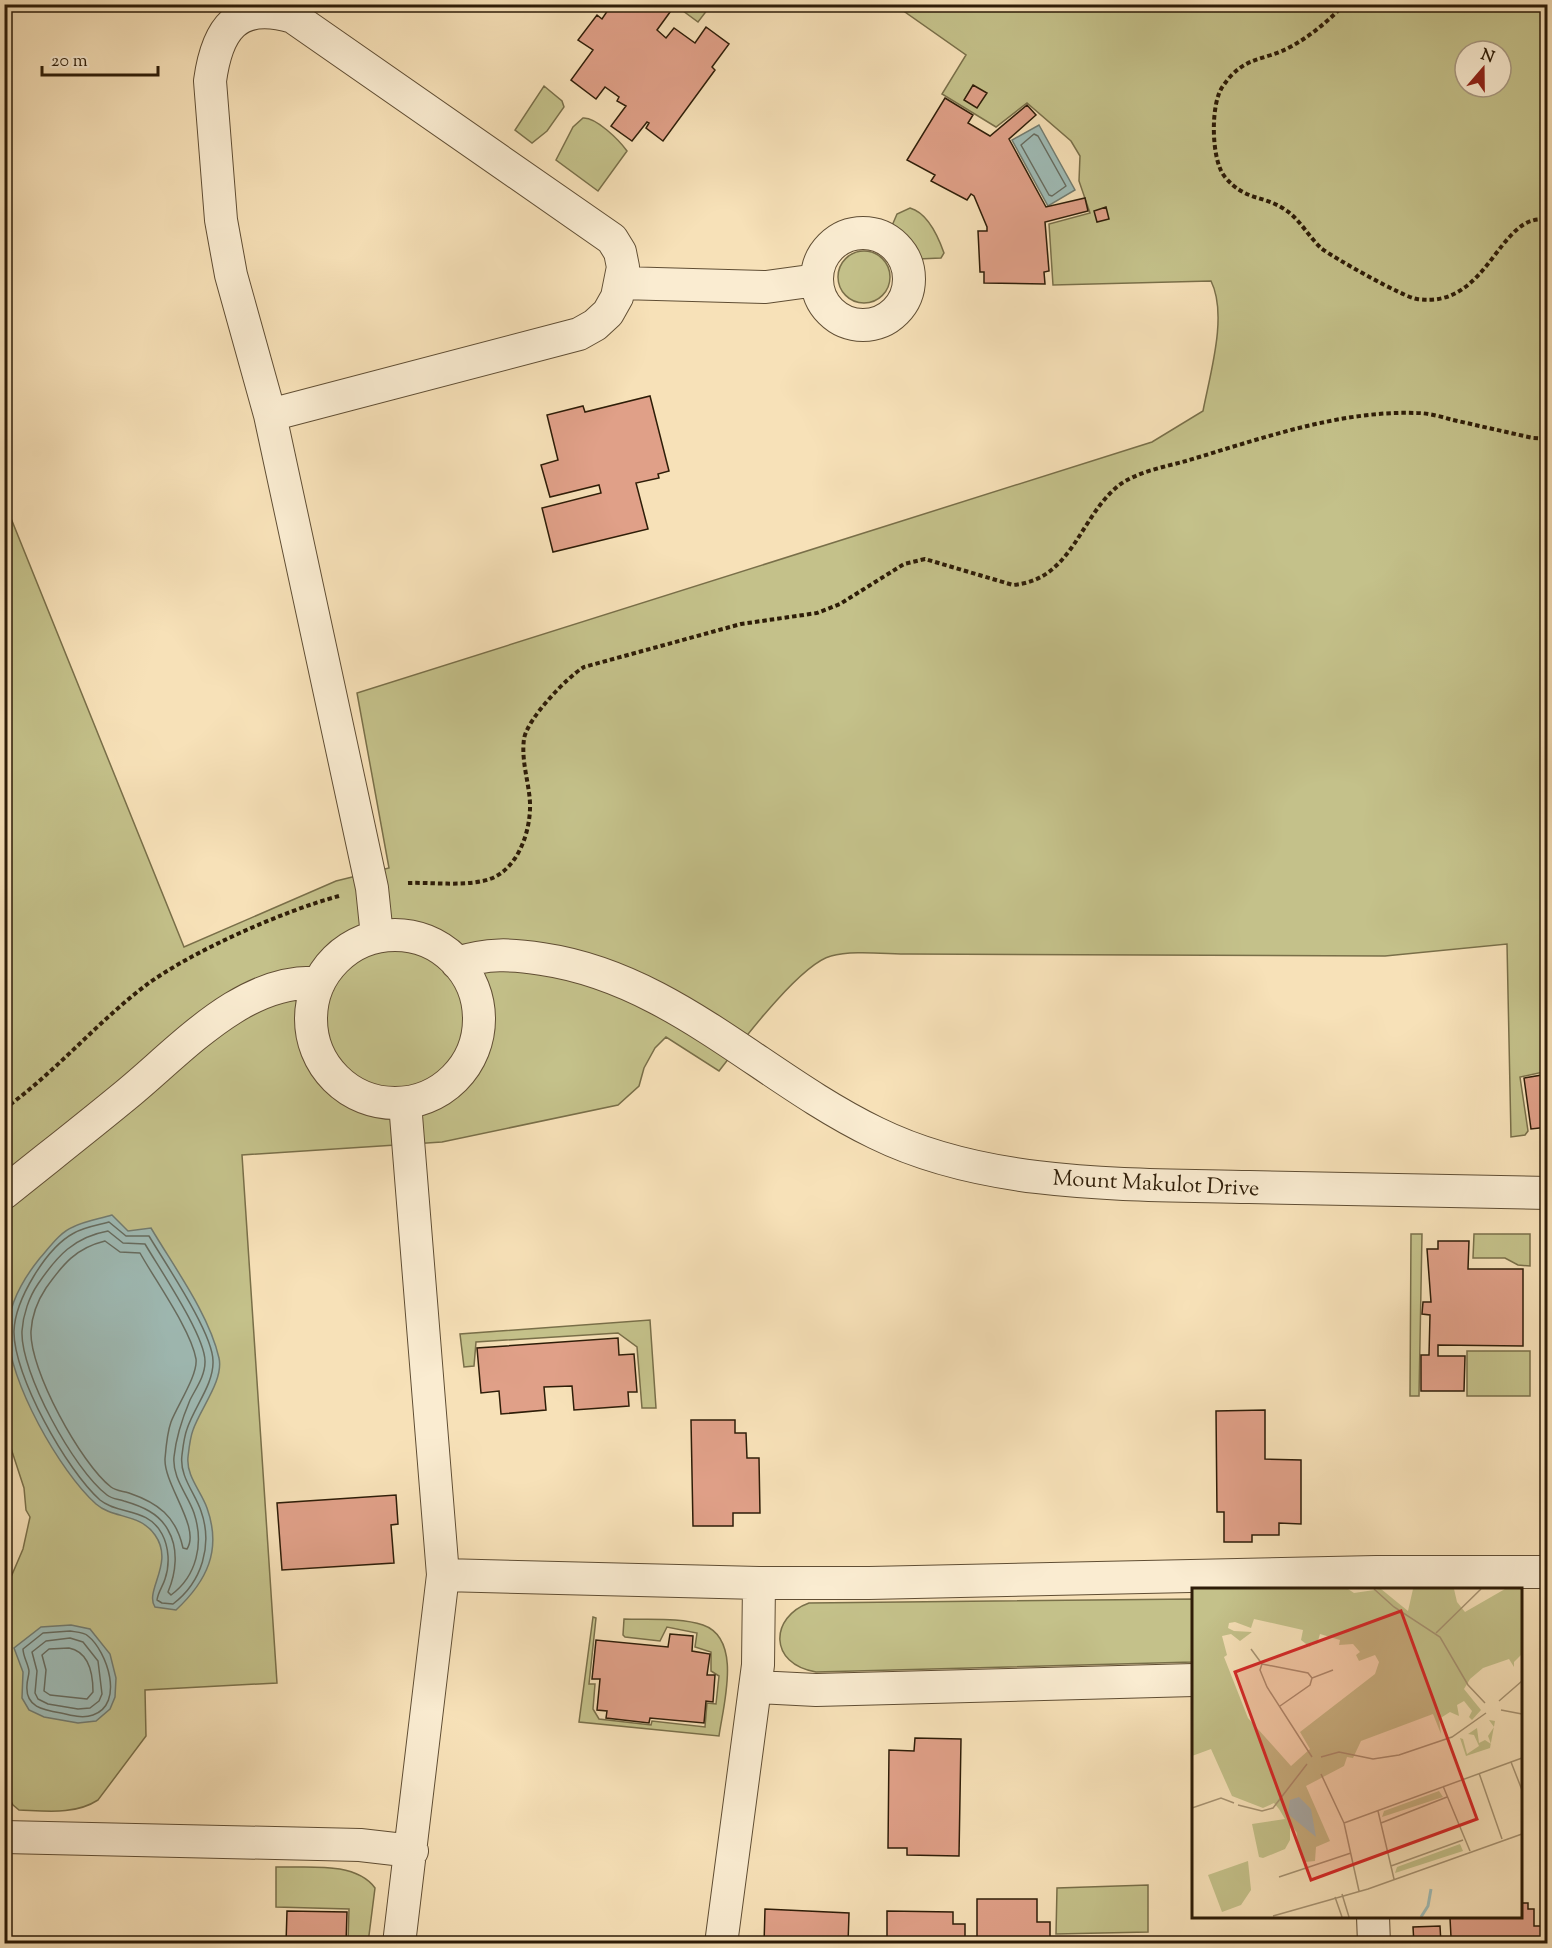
<svg xmlns="http://www.w3.org/2000/svg" width="1552" height="1948" font-family="'Sorts Mill Goudy',serif">
  <style>
    .green { fill: #c4c18a; stroke: #796f49; stroke-width: 1.5; fill-rule: evenodd }
    .water { fill: #9fbcb7; stroke: #727c71; stroke-width: 1.5 }
    .lines { fill: none; stroke-linecap: round; stroke-linejoin: round }
    .shore { stroke: #666c60; stroke-width: 1.5 }
    .building { fill: #e0a088; stroke: #2e1d08; stroke-width: 1.5 }
    .street-casing { stroke: #604e34; stroke-width: 34 }
    .path { stroke: #2e1d08; stroke-width: 4; stroke-dasharray: 4.5 3; stroke-linecap: butt }
    .street { stroke: #faecd1; stroke-width: 32 }
    .labels { text-anchor: middle; stroke-width: 4.5; stroke-linejoin: round; paint-order: stroke }
    .street-label { font-size: 22px; fill: #2e1d08; stroke: #faecd1 }
    .inset-river { fill: none; stroke: #9fbcb7; stroke-width: 3 }
    .inset-road { fill: none; stroke: #a79372; stroke-width: 1.5 }
    .view { fill: #d62828; fill-opacity: 0.15; stroke: #d62828; stroke-width: 3 }
    .inset-edge { fill: none; stroke: #2e1d08; stroke-width: 3 }
  </style>
  <rect width="100%" height="100%" fill="#f7e1b8"/>
  <filter id="stains"><feTurbulence type="fractalNoise" baseFrequency=".00333" numOctaves="4"/><feColorMatrix values="0 0 0 0 .2 0 0 0 0 .09 0 0 0 0 .02 0 0 0 .5 -.17"/></filter>
  <radialGradient id="worn" r=".72"><stop offset=".6" stop-color="#630" stop-opacity="0"/><stop offset="1" stop-color="#630" stop-opacity=".3"/></radialGradient>
  <!-- green -->
  <path class="green" d="M675,5H711L698,22Z
    M895,5H1547L1548,1005L1545,1006L1548,1071L1520,1077L1528,1131L1525,1135L1511,1137L1507,944L1385,956L909,954C886,954 852,950 831,956C800,964 740,1044 719,1071L666,1037L655,1048L644,1068L639,1086L618,1105L442,1142L242,1155L277,1683L145,1690L146,1736L98,1800C75,1815 46,1811 19,1810L13,1805L4,1788L5,1591L23,1549L30,1517L26,1510L24,1488L4,1427V501L184,947L336,881L389,868L357,693L1152,442L1203,411C1210,374 1228,315 1211,281L1053,285L1049,224L1090,213L1079,181L1080,156L1071,141L1027,103L996,127L942,94L966,55ZM1465,51H1501V87H1465Z
    M544,86L562,101L564,107L547,131L532,143L515,130Z
    M583,118C596,117 619,140 627,151L598,191L556,160L573,127Z
    M910,208C928,213 938,236 944,253L941,258L918,259L910,243L891,228L897,214Z
    M838 277a26 26 0 1 1 52 0a26 26 0 1 1-52 0Z
    M1411,1234H1422L1419,1396H1410Z
    M1474,1234H1530V1266L1518,1265L1505,1258H1473Z
    M650,1320L656,1408H642L637,1347L618,1333L476,1342L474,1366L464,1367L460,1334Z
    M1467,1351H1530V1396H1467Z
    M1193,1599V1662L816,1672C768,1664 770,1617 809,1603Z
    M593,1617L596,1618L589,1684H595L593,1709L599,1719L651,1725L652,1721L705,1727L707,1703L716,1704L719,1676L711,1671V1652L695,1647L697,1633L667,1627L660,1641L625,1637L623,1635L624,1619C649,1620 680,1617 703,1625C743,1639 723,1706 719,1736L579,1722Z
    M276,1867C307,1868 355,1861 375,1888L368,1943H348L349,1909L276,1907Z
    M1148,1885V1932L1056,1934L1057,1888Z"/>
  <!-- water -->
  <path class="water" d="M1039,125L1075,190L1048,206L1012,140Z
    M112,1215L128,1231L151,1228C174,1267 209,1314 219,1358C224,1380 200,1409 193,1430C190,1438 189,1448 188,1457C186,1476 201,1491 207,1508C222,1550 207,1581 176,1610L155,1607C144,1591 175,1563 155,1535C140,1513 113,1519 96,1504C60,1472 8,1380 8,1332C8,1305 23,1279 40,1258C49,1248 60,1232 73,1227C85,1221 99,1219 112,1215Z
    M71,1625L90,1629L110,1654L116,1678L115,1697L110,1709L96,1721L78,1723L44,1717L29,1710L22,1698L23,1672L14,1648L41,1627Z"/>
  <g class="lines">
    <!-- shore -->
    <path class="shore" d="M1034,134L1038,136L1066,186L1052,196L1049,195L1021,145Z
      M109,1222L126,1236H149C165,1263 213,1333 213,1361C214,1384 194,1407 187,1429C184,1437 183,1447 182,1455C179,1476 195,1493 201,1511C213,1545 202,1582 173,1604L162,1603L157,1600C158,1592 163,1586 165,1579C170,1565 169,1547 162,1534C148,1507 118,1515 100,1500C67,1471 13,1375 14,1331C15,1300 46,1248 74,1233C84,1227 98,1225 109,1222Z
      M108,1231L123,1243L145,1244C159,1268 206,1337 205,1362C205,1376 196,1388 190,1400C182,1419 176,1437 174,1457C172,1478 188,1495 194,1513C204,1543 197,1576 171,1595L168,1592C176,1573 179,1549 168,1530C159,1513 141,1506 124,1501C118,1499 112,1499 107,1495C74,1470 20,1372 22,1331C23,1315 29,1297 38,1284C57,1256 74,1237 108,1231Z
      M105,1241L120,1252L140,1253C155,1280 191,1330 196,1359C198,1375 177,1406 171,1422C167,1433 166,1447 165,1459C164,1485 201,1528 187,1549L183,1548C176,1516 158,1503 129,1493C123,1491 116,1491 111,1487C81,1464 29,1369 31,1331C32,1315 38,1300 46,1288C63,1264 76,1248 105,1241Z
      M70,1631C75,1632 84,1632 88,1636C107,1651 125,1704 93,1715C82,1719 71,1715 61,1713C43,1710 25,1707 27,1685C27,1680 29,1676 29,1671C28,1664 23,1656 23,1649L43,1633Z
      M70,1638L83,1642L98,1661L102,1694L99,1701L90,1708L78,1709L48,1704L38,1699L35,1693L37,1671L32,1652L46,1641Z
      M69,1648C89,1652 93,1674 93,1692L87,1699L50,1695L44,1691L46,1670L42,1655L49,1649Z"/>
  </g>
  <!-- building -->
  <path class="building" d="M612,4H669L673,8L657,30L666,38L674,28L695,43L706,27L729,44L712,67L715,70L663,141L646,128L649,123L647,122L632,141L611,126L626,106L617,101L619,97L605,87L596,99L571,80L593,50L578,40L597,15L602,19Z
    M973,85L987,93L977,108L964,100Z
    M945,98L973,115L968,123L990,136L1027,105L1036,115L1009,139L1046,207L1085,198L1088,211L1045,222L1049,271L1044,272L1045,284L984,283V272H980L978,231H987V227L974,196L971,194L967,200L931,181L935,175L907,160Z
    M1106,207L1109,219L1097,222L1094,211Z
    M650,396L669,471L658,474L659,478L636,483L648,529L553,552L542,508L601,493L599,485L550,497L541,465L558,460L547,415L583,406L585,412Z
    M1548,1074V1127L1531,1129L1524,1078Z
    M1438,1241H1469L1468,1269H1523V1346L1438,1345V1356H1465L1464,1391H1421V1355H1429L1430,1315L1422,1314L1423,1302H1431L1427,1249H1438Z
    M618,1338L619,1355L634,1354L637,1392H628L629,1406L574,1410L572,1386L544,1387L546,1410L501,1414L499,1391L481,1393L477,1348Z
    M1265,1410V1459L1301,1460V1524L1279,1523V1535H1252V1542H1224V1512H1217L1216,1411Z
    M691,1420H735V1433H746L747,1458H759L760,1513H733V1526H693Z
    M396,1495L398,1524L391,1525L394,1563L282,1570L277,1503Z
    M670,1634L693,1636L692,1651L710,1654L707,1675H715L713,1702L706,1701L704,1723L650,1718L649,1723L606,1718L607,1711L597,1710L600,1679H592L596,1640L668,1647Z
    M915,1738L961,1739L959,1856L907,1855V1848H888L889,1750L914,1751Z
    M977,1899H1037V1922H1050V1944H977Z
    M1520,1903H1528V1909H1534V1926H1543V1944H1461L1460,1937H1451L1450,1918L1520,1916Z
    M765,1909L849,1913L848,1944H764Z
    M287,1911L347,1912L346,1944H286Z
    M887,1911L953,1912V1924H965V1944H887Z
    M1440,1926L1441,1944H1414L1413,1927Z"/>
  <g class="lines">
    <defs>
      <path id="street" d="M817 279a46 46 0 1 1 92 0a46 46 0 1 1-92 0Z
        M621,283L766,287L817,280
        M270,415L579,334L595,325L608,313L617,297L623,267L620,252L612,239L293,17C236,0 217,30 210,81L221,220L231,275L270,415L372,888L377,936
        M311 1019a84 84 0 1 1 168 0a84 84 0 1 1-168 0Z
        M457,963C487,953 512,954 542,959C672,978 762,1078 876,1133C988,1188 1127,1184 1249,1187C1348,1189 1448,1191 1548,1193
        M405,1103L443,1575
        M4,1193C45,1160 86,1128 126,1095C180,1051 244,977 319,983
        M755,1687L816,1690L1194,1680
        M4,1837L360,1845L412,1851
        M1373,1916L1374,1944
        M399,1944L443,1575L759,1583H869L1376,1572H1548
        M721,1944L758,1665L759,1583"/>
    </defs>
    <!-- street casing -->
    <use href="#street" class="street-casing"/>
    <!-- path -->
    <path class="path" d="M1345,4C1329,20 1312,35 1292,46C1264,62 1245,54 1223,86C1210,103 1211,161 1225,177C1245,201 1263,195 1284,209C1299,218 1308,236 1321,248C1332,257 1405,298 1417,299C1490,310 1498,210 1548,220
      M408,883C433,882 466,887 490,879C518,869 531,831 530,803C529,782 521,761 524,739C527,719 567,677 584,667L741,624L817,613L840,604L904,564L925,559L1013,585C1072,580 1079,518 1118,486C1136,472 1164,467 1186,461C1260,439 1340,410 1417,413C1429,413 1442,417 1453,420C1480,426 1506,432 1533,438L1548,439
      M4,1109C56,1072 95,1024 145,986C190,952 283,911 339,896"/>
    <!-- street -->
    <use href="#street" class="street"/>
  </g>
  <g class="labels">
    <!-- street labels -->
    <g class="street-label">
      <text transform="translate(1156 1182) rotate(3)" y="8">Mount Makulot Drive</text>
    </g>
  </g>
  <!-- overview -->
  <g transform="translate(1192 1588)">
    <rect width="330" height="330" fill="#f7e1b8"/>
    <path d="M0,1H156L162,5L189,1L216,23L221,1H262L265,14L273,24L313,1H330V66L322,74V79L317,71L291,80L278,91L272,101L289,122L280,132L277,129L280,123L272,113L265,117L267,128L258,124L247,131L249,146L241,126L169,153L161,170L155,169L152,178L114,198L138,253L124,259L123,273L113,274L106,261L105,245L98,235V252L93,261L71,270L67,269L60,236L93,231L87,221L82,215L71,220L40,208L19,161L0,168ZM62,31L111,42L109,52L118,59L120,54L125,56L128,46L148,52L147,57L161,56L168,64L164,67L167,73L183,67L187,74L183,86L108,144L118,161L99,178L56,130L32,69L35,67L30,48L39,46L48,53L60,44L42,43L36,40L37,35L43,34L59,40ZM297,132L303,133L298,160L274,168L268,150L271,151L275,166L287,158L282,147L276,146L285,140L287,155L293,152L299,156L296,148L302,139ZM247,203L251,209L190,229L192,223ZM268,256L271,263L203,285L205,279ZM56,273L59,302L49,317L30,324L16,287Z" fill="#c4c18a" fill-rule="evenodd"/>
    <path d="M107,209L119,221L124,249L96,226L98,212Z" fill="#9fbcb7"/>
    <path class="inset-river" d="M229,329L236,318L239,301"/>
    <path class="inset-road" d="M182,1L202,19L248,49L276,97L293,115M244,45L289,1M59,61L70,76L68,82L75,99L120,169M70,76L116,85L120,90M307,113L330,93M88,118L118,97L120,90L141,82M309,122L330,126M129,169L147,164L181,171L207,167L260,149L294,125M319,174L330,202M287,185L310,251M129,186L152,235M251,198L278,263M46,217L70,223L81,220L115,176M0,220L29,210L42,215M186,223L202,291M189,235L255,209M199,278L271,252M87,289L159,265M167,303L152,235L330,170M150,306L157,329M143,309L150,329M81,328L176,301L330,246"/>
    <path class="view" d="M209,23L285,231L119,292L43,84Z"/>
    <rect width="330" height="330" class="inset-edge"/>
  </g>
  <!-- margin -->
  <rect width="1552" height="1948" fill="none" stroke="#f7e1b8" stroke-width="24"/>
  <rect x="6" y="6" width="1540" height="1936" fill="none" stroke="#2e1d08" stroke-width="3"/>
  <rect x="12" y="12" width="1528" height="1924" fill="none" stroke="#2e1d08" stroke-width="1.5"/>
  <!-- north arrow -->
  <g transform="translate(1483 69) rotate(20)"><circle r="28" fill="#faecd1" stroke="#a89981" stroke-width="1.5"/>
  <path d="M0-4.5L10 22L0 15L-10 22Z" fill="#8f2418"/>
  <text y="-9" font-size="16" font-weight="bold" text-anchor="middle" fill="#2e1d08">N</text>
  </g>
  <!-- scale -->
  <path d="M42 66v9h116v-9" fill="none" stroke="#2e1d08" stroke-width="3"/>
  <text x="51" y="66" font-size="18" fill="#2e1d08" stroke="#faecd1" stroke-width="4.5" paint-order="stroke">20 m</text>
  <rect width="100%" height="100%" filter="url(#stains)"/>
  <rect width="100%" height="100%" fill="url(#worn)"/>
</svg>
